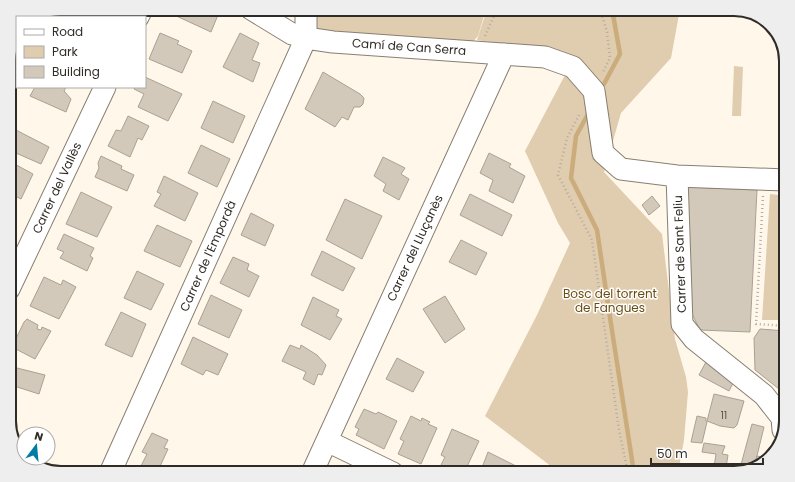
<svg xmlns="http://www.w3.org/2000/svg" width="795" height="482" font-family="Poppins,sans-serif">
  <style>
    .green { fill: #e0ccae }
    .lines { fill: none; stroke-linecap: round; stroke-linejoin: round }
    .stream { stroke: #cbac7c; stroke-width: 4.5 }
    .building { fill: #d3c9ba; stroke: #aba193 }
    .minor-casing { stroke: #887f71; stroke-width: 23 }
    .path { stroke: #b2aca2; stroke-width: 2.5; stroke-dasharray: 1 3; stroke-linecap: butt }
    .minor { stroke: #fff; stroke-width: 21 }
    .labels { text-anchor: middle; stroke-width: 3; stroke-linejoin: round; paint-order: stroke }
    .number-label { font-size: 10px; fill: #58524b }
    .street-label { font-size: 12px; fill: #2f2b26; stroke: #fff }
    .park-label { font-size: 12px; fill: #6b4c12; stroke: #fff }
    .rim { fill: none; stroke: #2f2b26; stroke-width: 2 }
  </style>
  <rect width="100%" height="100%" fill="#fff7ea"/>
  <!-- green -->
  <path class="green" d="M314,9H486L478,36L469,46L314,32Z
    M487,9H680L671,58L621,113L604,172L662,234L675,339L686,377L688,392L684,440L678,473H560L485,416L537,315L570,243L558,223L525,151L574,58L547,51L477,40Z
    M734,66L743,67L741,116H732Z
    M770,194L786,196V320H762Z"/>
  <g class="lines">
    <!-- stream -->
    <path class="stream" d="M604,84L620,54L612,9
      M588,114L576,136L571,178L597,230L609,311L634,473"/>
  </g>
  <!-- building -->
  <path class="building" d="M67,9H95L92,17H85Z
    M174,9H217L220,10L211,32L172,14Z
    M160,33L179,41L177,44L192,51L182,73L149,59Z
    M240,33L259,43L252,60L260,63L253,82L223,67Z
    M323,72L360,94L364,98L363,104L360,107H354L348,120L342,117L335,127L305,109Z
    M145,77L182,94L168,121L138,107L144,94L134,89L135,87H145Z
    M35,87H66L64,91L71,99L66,112L30,96Z
    M213,101L245,116L233,143L201,128Z
    M128,116L149,126L142,140L138,138L130,157L108,146L116,130L121,131Z
    M12,128L49,147L41,164L9,150V136Z
    M201,145L230,159L217,187L188,173Z
    M489,153L511,164L509,167L525,176L513,203L489,191L493,180L480,173Z
    M101,156L122,166L121,169L134,175L127,191L95,177L99,168L98,163Z
    M383,157L405,168L401,174L409,179L399,200L383,191L386,184L374,176Z
    M9,161L33,174L21,199L9,193Z
    M164,176L198,193L185,221L154,206L161,194L157,192Z
    M688,187L757,190L750,332L700,330L688,306L685,295Z
    M81,192L112,207L97,237L66,224Z
    M470,194L512,215L502,236L460,215Z
    M652,196L660,206L649,215L642,205Z
    M345,199L382,216L362,259L326,240Z
    M251,213L274,225L265,246L241,235Z
    M157,225L192,241L180,267L144,251Z
    M64,234L94,248L90,256L93,258L87,271L60,258L64,252L57,249Z
    M461,240L487,253L476,275L449,262Z
    M322,251L355,268L343,291L311,275Z
    M233,257L249,264L247,270L259,276L249,297L220,283Z
    M137,271L164,284L151,310L124,298Z
    M44,277L61,285L63,280L76,287L59,319L30,306Z
    M211,295L242,310L229,338L198,324Z
    M445,296L465,329L445,343L423,309Z
    M313,297L339,310L336,316L342,319L330,340L301,325Z
    M121,312L146,324L132,357L105,345Z
    M27,319L38,325L37,329L41,330L42,327L51,331L35,359L12,347L24,322Z
    M760,329L786,331V390L779,389L755,370L754,338Z
    M193,337L228,354L218,375L206,370L203,375L181,364Z
    M290,345L300,349L301,345L317,355L326,365L322,375L318,374L314,385L303,379L306,372L282,361Z
    M397,358L424,372L413,392L386,379Z
    M706,362L735,379L729,391L699,375Z
    M9,366L45,375L39,394L14,386L9,388Z
    M714,394L744,401L737,425L734,428L720,426L707,421Z
    M364,409L376,414L378,412L397,421L384,449L356,435L359,429L355,427Z
    M411,416L421,421L422,418L430,422L428,424L437,428L421,464L398,454L404,441L400,439Z
    M697,416L706,418V421L707,422L702,443L691,442Z
    M752,424L764,427L754,468L739,472Z
    M452,429L479,441L464,473H453L440,467L445,457L441,455Z
    M152,433L168,440L164,448L168,449L157,473H133L135,468L139,470L147,454L142,452Z
    M704,443L725,446L722,454L728,455L725,473H713L716,454L702,452Z
    M768,450L775,451L760,466L754,468L757,456L767,458Z
    M488,452L516,466L513,473H480Z"/>
  <g class="lines">
    <defs>
      <path id="minor" d="M251,9L292,34L306,38L333,42L545,57L573,67L594,91L603,153L621,169L677,176L786,180
        M138,17L142,9
        M677,176L682,324L694,339L764,395L782,418L783,430
        M9,289L105,87
        M327,441L393,473
        M110,473L306,38V9
        M312,473L504,54"/>
    </defs>
    <!-- minor casing -->
    <use href="#minor" class="minor-casing"/>
    <!-- path -->
    <path class="path" d="M600,9L607,32L610,58L602,74
      M485,36L497,9
      M579,115L567,138L558,175L592,240L619,430L628,473
      M763,196L756,324L786,326"/>
    <!-- minor -->
    <use href="#minor" class="minor"/>
  </g>
  <g class="labels">
    <!-- number labels -->
    <g class="number-label">
      <text x="724" y="419">11</text>
    </g>
    <!-- street labels -->
    <g class="street-label">
      <text transform="translate(409 47) rotate(4)" y="4">Camí de Can Serra</text>
      <text transform="translate(57 188) rotate(-65)" y="4">Carrer del Vallès</text>
      <text transform="translate(415 248) rotate(-65)" y="4">Carrer del Lluçanès</text>
      <text transform="translate(680 254) rotate(-92)" y="4">Carrer de Sant Feliu</text>
      <text transform="translate(208 256) rotate(-66)" y="4">Carrer de l'Empordà</text>
    </g>
    <!-- park labels -->
    <g class="park-label">
      <text x="610" y="298">Bosc del torrent<tspan x="610" dy="14">de Fangues</tspan></text>
    </g>
  </g>
  <!-- crop -->
  <path d="M0 0H795V482H0ZM61 16H734A45 45 0 0 1 779 61V421A45 45 0 0 1 734 466H61A45 45 0 0 1 16 421V61A45 45 0 0 1 61 16Z" fill="#eee" fill-rule="evenodd"/>
  <path class="rim" d="M61 16H734A45 45 0 0 1 779 61V421A45 45 0 0 1 734 466H61A45 45 0 0 1 16 421V61A45 45 0 0 1 61 16Z"/>
  <!-- legend -->
  <rect x="16" y="16" width="130" height="72" fill="#ffffff" stroke="#acaaa8"/>
  <rect x="24" y="29" width="20" height="6" fill="#ffffff" stroke="#acaaa8"/>
  <text x="52" y="36" font-size="12" fill="#2f2b26">Road</text>
  <rect x="24" y="46" width="20" height="12" fill="#e0ccae" stroke="#acaaa8"/>
  <text x="52" y="56" font-size="12" fill="#2f2b26">Park</text>
  <rect x="24" y="66" width="20" height="12" fill="#d3c9ba" stroke="#acaaa8"/>
  <text x="52" y="76" font-size="12" fill="#2f2b26">Building</text>
  <!-- north arrow -->
  <g transform="translate(36 446) rotate(16)"><circle r="19" fill="#ffffff" stroke="#acaaa8"/>
  <path d="M0-3L7 15L0 10L-7 15Z" fill="#017da4"/>
  <text y="-6" font-size="11" font-weight="bold" text-anchor="middle" fill="#2f2b26">N</text>
  </g>
  <!-- scale -->
  <path d="M651 458v6h112v-6" fill="none" stroke="#2f2b26" stroke-width="2"/>
  <text x="657" y="458" font-size="12" fill="#2f2b26" stroke="#ffffff" stroke-width="3" paint-order="stroke">50 m</text>
</svg>
